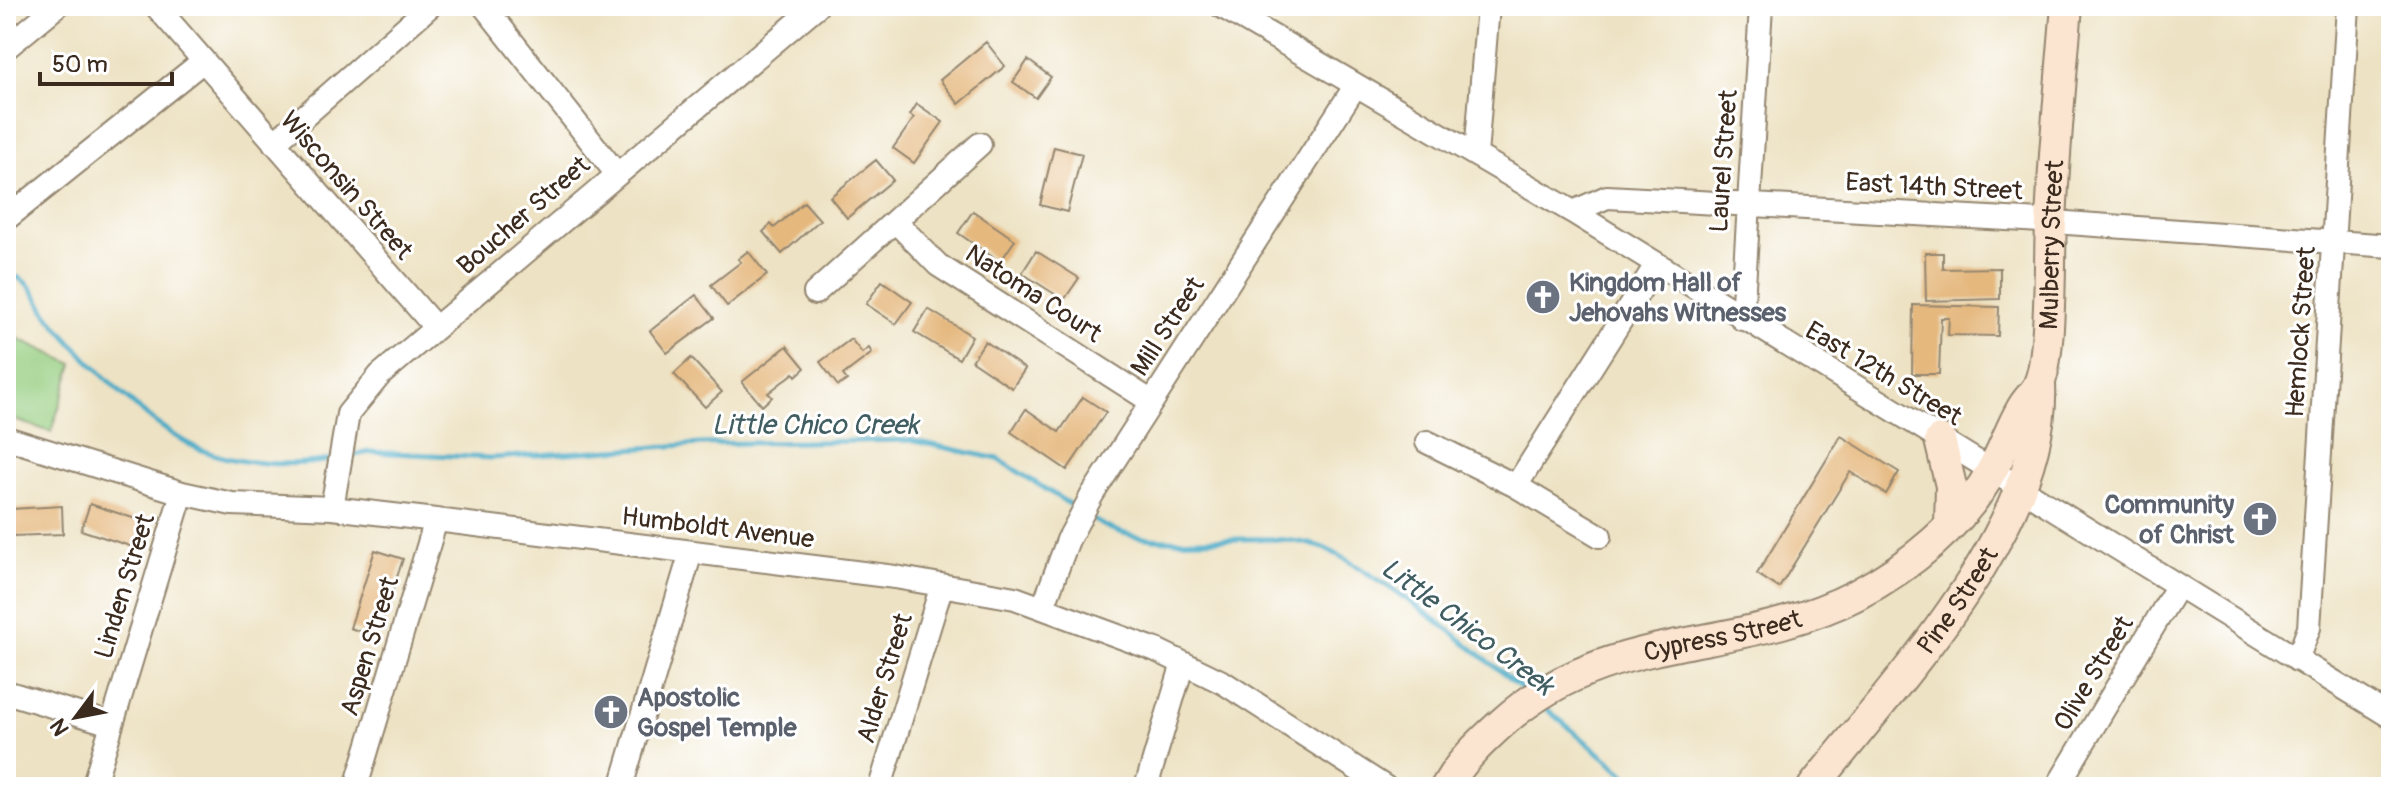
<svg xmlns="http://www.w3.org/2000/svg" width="2397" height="793" font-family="Pangolin,sans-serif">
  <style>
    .green { fill: #96ce81; stroke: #687c50; stroke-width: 2 }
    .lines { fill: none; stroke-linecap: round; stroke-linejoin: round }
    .stream { stroke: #47aac6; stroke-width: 5 }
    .building { fill: #e5b87e }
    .street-casing { stroke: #948670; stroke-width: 26 }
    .secondary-casing { stroke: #948670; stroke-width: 34 }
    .street { stroke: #fff; stroke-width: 22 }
    .secondary { stroke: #fce5d0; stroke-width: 30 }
    .labels { text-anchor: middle; stroke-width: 6; stroke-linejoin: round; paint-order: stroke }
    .street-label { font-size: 26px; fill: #3b2a1e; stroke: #fff }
    .worship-label { font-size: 26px; font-weight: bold; fill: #5b616d; stroke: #fff; text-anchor: start }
    .water-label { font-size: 28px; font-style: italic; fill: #405d61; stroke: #fff }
  </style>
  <rect width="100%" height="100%" fill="#fff"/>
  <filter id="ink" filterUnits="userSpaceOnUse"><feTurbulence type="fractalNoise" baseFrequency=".0125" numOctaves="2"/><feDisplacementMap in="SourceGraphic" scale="16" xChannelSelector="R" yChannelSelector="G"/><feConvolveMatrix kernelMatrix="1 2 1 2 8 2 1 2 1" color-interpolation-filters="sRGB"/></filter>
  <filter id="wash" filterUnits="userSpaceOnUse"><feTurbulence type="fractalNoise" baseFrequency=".006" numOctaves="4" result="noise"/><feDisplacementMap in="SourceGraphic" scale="32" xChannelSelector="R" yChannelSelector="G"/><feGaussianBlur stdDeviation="1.8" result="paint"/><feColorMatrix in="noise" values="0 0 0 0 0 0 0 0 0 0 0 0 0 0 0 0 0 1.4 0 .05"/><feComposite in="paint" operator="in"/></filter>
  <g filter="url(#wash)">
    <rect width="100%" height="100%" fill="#ede2c3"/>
    <!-- green -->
    <path class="green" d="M6,333L73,364L51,432L6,417Z"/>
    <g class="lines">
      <!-- stream -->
      <path class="stream" d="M6,275C31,275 38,303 51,319C86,360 148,426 197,448C236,466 294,467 335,459
        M349,456L371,452L492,458L701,444L910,440L998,459L1077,509
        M1089,517C1156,563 1246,523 1321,547C1338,553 1354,565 1369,574C1425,609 1475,650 1526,692
        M1543,706L1640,787"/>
    </g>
    <g id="blocks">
      <!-- building -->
      <path class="building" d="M986,42L1005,66L959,104L940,80Z
        M1028,60L1051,77L1036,98L1013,82Z
        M917,104L943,122L914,163L893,148L914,118L910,115Z
        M1054,147L1082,154L1067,212L1040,205Z
        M876,160L893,180L847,218L830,197Z
        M804,202L820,220L782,254L763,232L771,224L774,228Z
        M973,211L1015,240L1000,262L958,233Z
        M748,251L767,275L727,306L711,285L741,262L738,259Z
        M1036,251L1079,278L1064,300L1022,273Z
        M1925,253H1943V269L2000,268V299L1926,301Z
        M882,281L912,302L896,324L866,304Z
        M696,295L714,318L667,353L650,331Z
        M1913,305L1999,307L1998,336L1948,335L1949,318H1941L1939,374H1912Z
        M928,309L972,336L959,359L914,332Z
        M851,339L862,353L869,348L872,353L843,375L847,380L838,386L820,362Z
        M985,341L1025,369L1012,388L972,361Z
        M787,346L805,368L796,376L794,373L768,393L772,397L762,406L742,382Z
        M691,358L722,392L705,407L674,374Z
        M1083,397L1106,412L1067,470L1011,432L1026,409L1059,432Z
        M1841,436L1899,472L1886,494L1850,472L1779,588L1757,574Z
        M90,504L145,522L136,548L81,530Z
        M62,506L63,534L13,536L11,509Z
        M375,550L403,559L377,637L350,628Z"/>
    </g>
  </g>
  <g filter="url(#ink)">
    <use href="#blocks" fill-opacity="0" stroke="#948670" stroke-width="2"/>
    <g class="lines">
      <defs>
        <path id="street" d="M156,6L435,327
          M484,6L616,173
          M1221,6L1573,212L2391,717
          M6,48L57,6
          M274,143L430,6
          M1476,155L1488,6
          M1573,212L1607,197L1626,198L2025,220L2391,246
          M6,219L202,62
          M895,221L938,265L1152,402
          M815,293L980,144
          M1742,319L1761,6
          M6,438L182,493L232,504L332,508L436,520L895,577L1015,598L1156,650L1224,683L1385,787
          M1427,442L1516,486L1600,536
          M1516,486L1656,265
          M332,508L348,414L380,375L817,6
          M1043,607L1068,540L1092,495L1356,85
          M2297,660L2309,628L2348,6
          M6,692L111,724
          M93,787L182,493
          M356,787L436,520
          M621,787L691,552
          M880,787L942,585
          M1146,787L1183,663
          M2057,787L2177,587"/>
        <g id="secondary">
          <path d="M1940,440L1951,486L1950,525"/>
          <path id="s1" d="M1446,787C1460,762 1481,742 1502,723C1610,626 1738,656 1856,595C1909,567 1963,524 1992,470C2003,451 2010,429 2021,410C2025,401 2034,394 2038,386C2052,359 2049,258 2051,223C2054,151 2061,78 2067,6"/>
          <path id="s2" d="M1813,787C1896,682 2047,524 2040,384"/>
        </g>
      </defs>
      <!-- street casing -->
      <use href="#street" class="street-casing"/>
      <!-- secondary casing -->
      <use href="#secondary" class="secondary-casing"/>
      <!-- street -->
      <use href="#street" class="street"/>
      <!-- secondary -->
      <use href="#secondary" class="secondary"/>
    </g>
  </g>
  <!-- icons -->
  <defs>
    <symbol id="church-disc" viewBox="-11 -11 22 22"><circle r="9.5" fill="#6b7280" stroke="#fff"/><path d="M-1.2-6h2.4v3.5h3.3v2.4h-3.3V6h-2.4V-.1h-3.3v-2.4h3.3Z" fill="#fff"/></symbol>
  </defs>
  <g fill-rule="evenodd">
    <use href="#church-disc" x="1523" y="277" width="40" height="40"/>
    <use href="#church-disc" x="2240" y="499" width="40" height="40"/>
    <use href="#church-disc" x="591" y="692" width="40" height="40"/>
  </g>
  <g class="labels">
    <!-- street labels -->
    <g class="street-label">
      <text transform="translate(1723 161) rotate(-86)" y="9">Laurel Street</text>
      <text transform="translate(347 185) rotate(49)" y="9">Wisconsin Street</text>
      <text transform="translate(1934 186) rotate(3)" y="9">East 14th Street</text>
      <text transform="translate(523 215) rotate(-41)" y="9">Boucher Street</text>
      <text dy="9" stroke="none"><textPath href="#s1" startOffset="892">Mulberry Street</textPath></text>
      <text transform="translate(1034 293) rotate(33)" y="9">Natoma Court</text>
      <text transform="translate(1167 326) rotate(-57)" y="9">Mill Street</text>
      <text transform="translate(2300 332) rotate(-86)" y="9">Hemlock Street</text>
      <text transform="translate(1884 373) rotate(31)" y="9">East 12th Street</text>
      <text transform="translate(718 527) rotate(7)" y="9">Humboldt Avenue</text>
      <text transform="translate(124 586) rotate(-73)" y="9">Linden Street</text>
      <text dy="9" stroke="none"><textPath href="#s2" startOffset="236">Pine Street</textPath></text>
      <text dy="9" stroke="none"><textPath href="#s1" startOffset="326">Cypress Street</textPath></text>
      <text transform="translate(369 646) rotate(-73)" y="9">Aspen Street</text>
      <text transform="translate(2093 673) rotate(-59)" y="9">Olive Street</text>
      <text transform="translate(884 678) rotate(-73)" y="9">Alder Street</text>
    </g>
    <!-- worship labels -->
    <g class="worship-label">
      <text x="1569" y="291">Kingdom Hall of<tspan x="1569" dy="30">Jehovahs Witnesses</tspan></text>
      <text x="2234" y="513" text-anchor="end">Community<tspan x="2234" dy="30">of Christ</tspan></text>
      <text x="637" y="706">Apostolic<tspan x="637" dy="30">Gospel Temple</tspan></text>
    </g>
    <!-- water labels -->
    <g class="water-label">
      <text x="815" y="434">Little Chico Creek</text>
      <text transform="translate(1468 626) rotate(37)" y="10">Little Chico Creek</text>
    </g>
  </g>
  <!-- margin -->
  <rect width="2397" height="793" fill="none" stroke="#fff" stroke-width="32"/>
  <!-- north arrow -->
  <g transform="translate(76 717) rotate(238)" stroke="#ffffff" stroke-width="6" paint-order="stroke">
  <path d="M0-6L14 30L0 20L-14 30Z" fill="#3b2a1e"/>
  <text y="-12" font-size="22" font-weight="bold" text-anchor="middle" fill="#3b2a1e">N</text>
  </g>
  <!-- scale -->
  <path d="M40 72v12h132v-12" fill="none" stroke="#3b2a1e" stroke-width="4"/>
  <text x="52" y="72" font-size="24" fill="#3b2a1e" stroke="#ffffff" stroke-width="6" paint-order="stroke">50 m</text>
</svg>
